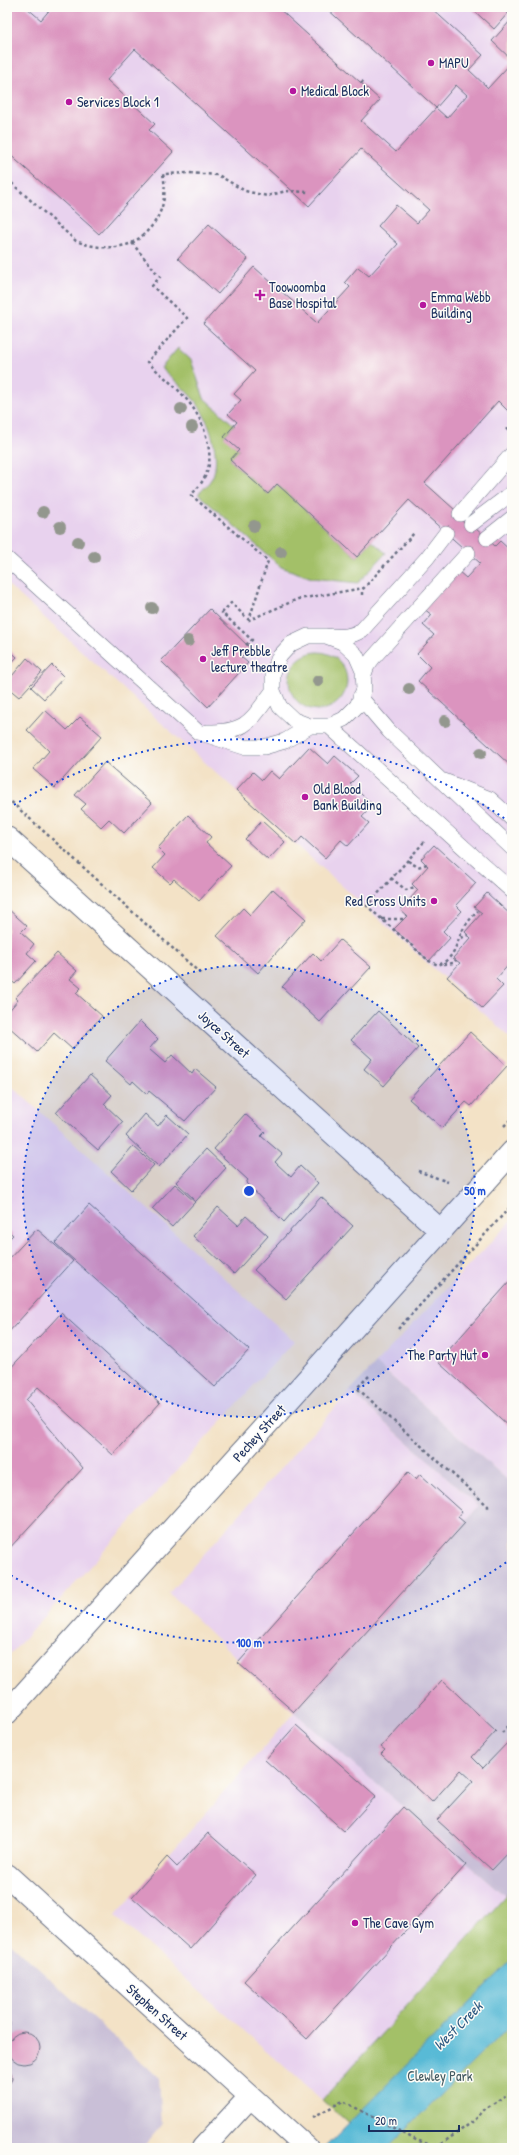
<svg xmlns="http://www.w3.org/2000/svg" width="519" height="2155" font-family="'Patrick Hand',sans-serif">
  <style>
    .built { fill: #e8d2ee }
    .industrial { fill: #c9bfd7 }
    .green { fill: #a3c067; stroke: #5f7862 }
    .water { fill: #58bad6; stroke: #3a749a }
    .building { fill: #db94bf }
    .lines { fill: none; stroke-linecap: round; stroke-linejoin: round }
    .service-casing { stroke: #676e82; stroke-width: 16 }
    .minor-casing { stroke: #676e82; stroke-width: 24 }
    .path { stroke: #676e82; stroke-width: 2.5; stroke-dasharray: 3 3; stroke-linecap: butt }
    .service { stroke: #fff; stroke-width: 15 }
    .minor { stroke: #fff; stroke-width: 22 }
    .tree { fill: #93978e }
    .ring { fill: none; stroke: #1d4ed8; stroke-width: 2; stroke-dasharray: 2 4 }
    .poi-dot { fill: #b5179e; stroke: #fdfcf7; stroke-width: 1.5 }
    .labels { text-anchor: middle; stroke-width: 3; stroke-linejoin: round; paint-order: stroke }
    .poi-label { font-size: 14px; fill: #1b2f5e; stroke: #fdfcf7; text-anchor: start }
    .street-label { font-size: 14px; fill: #1b2f5e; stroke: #fdfcf7 }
    .park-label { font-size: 14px; fill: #445a61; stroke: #fdfcf7 }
    .water-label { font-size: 15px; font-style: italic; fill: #2d5982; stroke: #fdfcf7 }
    .centre { fill: #1d4ed8; stroke: #fdfcf7; stroke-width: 2 }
    .ring-label { font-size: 12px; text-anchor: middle; font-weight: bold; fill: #1d4ed8; stroke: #fdfcf7; stroke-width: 3; stroke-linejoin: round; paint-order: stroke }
  </style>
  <rect width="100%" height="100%" fill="#fdfcf7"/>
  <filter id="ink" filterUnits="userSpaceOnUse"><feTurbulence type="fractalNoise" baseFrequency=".025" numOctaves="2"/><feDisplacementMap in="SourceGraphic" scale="8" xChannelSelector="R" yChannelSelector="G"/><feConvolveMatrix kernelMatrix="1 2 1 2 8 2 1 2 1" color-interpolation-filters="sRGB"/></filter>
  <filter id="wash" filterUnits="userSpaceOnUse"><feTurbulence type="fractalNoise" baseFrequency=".012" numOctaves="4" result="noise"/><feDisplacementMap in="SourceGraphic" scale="16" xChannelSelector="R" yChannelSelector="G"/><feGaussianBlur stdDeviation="0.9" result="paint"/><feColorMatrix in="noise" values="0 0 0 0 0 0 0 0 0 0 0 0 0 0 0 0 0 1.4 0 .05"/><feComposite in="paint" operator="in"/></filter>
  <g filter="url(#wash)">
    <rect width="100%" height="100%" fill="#f3e2c6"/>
    <!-- built -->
    <path class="built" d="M7,7H512V1039L7,584Z
      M7,1082L294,1341L7,1658Z
      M512,1220V1484L376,1363Z
      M350,1391L479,1506L295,1712L505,1896L322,2100L115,1916L294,1713L169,1593Z"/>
    <!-- industrial -->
    <path class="industrial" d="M376,1363L512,1484V1889L505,1896L294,1712L479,1506L350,1391Z
      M7,1940L159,2078L162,2125L142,2148H7Z"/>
    <!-- green -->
    <path class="green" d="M178,348L191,360L204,398L234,425L224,436L239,450L230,460L268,494L277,484L357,557L372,541L386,553L358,583L312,578L281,567L198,494C203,490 208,484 212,478C222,458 209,419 196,402C186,390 173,379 161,368Z
      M289 681a29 29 0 1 1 58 0a29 29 0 1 1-58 0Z
      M512,1889V2148H375L322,2100Z"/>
    <!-- water -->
    <path class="water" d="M512,1959V2023L387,2148H324Z"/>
    <g id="blocks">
      <!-- building -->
      <path class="building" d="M7,7H26L41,20L52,7H277L380,100L361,121L396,152L436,108L447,118L467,95L456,85L436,108L325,7H430L483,55L469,70L488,88L512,62V415L498,401L425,483L495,546L500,541L512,552V767L418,681L430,667L417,654L434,635L423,625L432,615L424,609L458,571L466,578L480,563L409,500L357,557L277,484L268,494L230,460L239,450L224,437L237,422L228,414L241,400L234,394L255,371L203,324L254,267L317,323L350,287L345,282L358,267L369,276L398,244L378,226L396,205L417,223L429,210L361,149L309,206L135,49L107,80L155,124L149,130L173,152L99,234L7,152Z
        M470,7H512V15L509,12L494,29Z
        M512,19V60L492,41Z
        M209,224L248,259L218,294L178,258Z
        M210,609L250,648L241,657L248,663L208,707L161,661Z
        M7,648L17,657L7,668Z
        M27,658L42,672L19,697L7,687V682Z
        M52,665L64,677L44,699L31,687Z
        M45,710L67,730L80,717L102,736L55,788L33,769L49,751L27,730Z
        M309,747L328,764L335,756L358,776L350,784L373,805L362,817L369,823L348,846L341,840L325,858L302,837L296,844L236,790L253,772L262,780L270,771L279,779Z
        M105,762L152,803L124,833L109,819L101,827L81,809L86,804L75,795Z
        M188,815L211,837L206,843L231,866L199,901L174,879L170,883L153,868L165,855L158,848Z
        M262,821L285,842L268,860L245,839Z
        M434,845L476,883L456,905L462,911L443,931L450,938L429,961L394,929L407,916L400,910L418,890L412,884L428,866L421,859Z
        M273,889L306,919L258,973L217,936L243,908L250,915Z
        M487,893L512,916V950L509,953L512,956V961L496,979L503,986L482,1008L447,977L460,963L453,958L471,938L465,932L482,913L474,907Z
        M7,908L27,926L21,932L34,944L27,953L36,961L15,984L7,977Z
        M340,940L371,967L320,1022L282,987L313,953L321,961Z
        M57,953L77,971L70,979L81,988L76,993L102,1016L72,1049L54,1033L37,1052L7,1025V1013L18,1000L15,998Z
        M378,1011L418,1048L384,1086L364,1069L372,1059L351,1040Z
        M140,1021L158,1039L149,1049L165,1063L172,1055L192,1074L195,1069L216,1087L185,1121L149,1091L147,1094L133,1081L131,1084L105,1061Z
        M470,1032L507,1066L471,1106L466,1102L442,1128L409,1099Z
        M90,1075L112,1095L104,1104L123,1122L98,1150L56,1113Z
        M145,1114L158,1126L167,1115L188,1134L159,1167L126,1136Z
        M245,1114L265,1132L261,1136L282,1154L275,1162L291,1177L300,1166L318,1183L284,1222L246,1183L248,1180L214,1149Z
        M133,1146L154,1165L131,1190L111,1171Z
        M206,1149L226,1168L196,1201L176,1182Z
        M175,1184L195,1202L172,1227L152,1209Z
        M321,1197L353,1226L286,1299L254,1270Z
        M89,1205L249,1350L215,1387L55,1243Z
        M218,1207L238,1225L246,1216L268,1236L234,1274L193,1236Z
        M37,1229L73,1261L7,1334V1261Z
        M7,1230L13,1235L7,1241Z
        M512,1279V1424L510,1427L438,1362Z
        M61,1313L160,1403L113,1455L38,1387L26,1400L83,1468L7,1551V1372Z
        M408,1472L416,1479L420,1474L462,1512L458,1517L465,1523L294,1712L238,1663Z
        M442,1680L496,1731L472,1757L483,1768L512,1738V1849L492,1870L437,1820L473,1781L461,1770L432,1802L381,1754L385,1750L381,1747Z
        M296,1725L376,1796L344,1831L265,1760Z
        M403,1807L466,1865L307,2039L244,1981Z
        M208,1833L256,1875L190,1949L132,1897L167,1857L177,1867Z
        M7,2013L10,2024L7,2032Z
        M8 2048a16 16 0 1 1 32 0a16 16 0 1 1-32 0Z
        M7,2066L11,2073L12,2079L7,2088Z"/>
    </g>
  </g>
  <g filter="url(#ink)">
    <use href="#blocks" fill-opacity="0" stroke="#676e82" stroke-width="1"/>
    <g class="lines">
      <defs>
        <path id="service" d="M460,514L512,454
          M471,524L512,493
          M487,538L512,518
          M7,559L198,732L244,747H264L285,741L310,726H329L344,719L357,706L364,689L363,671L356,655L342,642L326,636H308L291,644L279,657L273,673V691L280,707L294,720L310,726
          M331,636C343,637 351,637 362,630L427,558L446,533
          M363,677L367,666L373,658L468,553
          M360,697L389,731L512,848
          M329,726L512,891
          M207,732C248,732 250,721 273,691
          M444,781L490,799L512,819"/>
        <path id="minor" d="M7,838L441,1231
          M7,1713L512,1152
          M7,1875L307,2148
          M203,2148L250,2097"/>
      </defs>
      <!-- service casing -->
      <use href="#service" class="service-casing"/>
      <!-- minor casing -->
      <use href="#minor" class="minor-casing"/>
      <!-- path -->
      <path class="path" d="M361,83L365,79
        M7,179L76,241C94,248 113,250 132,243L160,277L152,286L187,318L147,362C174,386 199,404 207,440C213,464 208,478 191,495L268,561L249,620L298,599L364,588
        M132,243C157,228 169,204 163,174L188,173L218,175L245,191L267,196L286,191L310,192
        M507,430L512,425
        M362,595V590L415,532
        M246,645L252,640L222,613L231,603L249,620
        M7,798L201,974
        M424,842L367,906L429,961L438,965C456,959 456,941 464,928C468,921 473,916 478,911
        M408,861L418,867L427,864
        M391,878L406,890L415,887
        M382,919H404
        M461,938L468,935
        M444,964L454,963L456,960
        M504,1126L512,1118
        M418,1171L448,1182
        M398,1329L512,1205
        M369,1376L357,1388L488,1506V1511
        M502,1733L512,1722
        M313,2117L343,2101L416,2140L437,2147L475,2120L485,2109L512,2091"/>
      <!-- service -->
      <use href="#service" class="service"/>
      <!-- minor -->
      <use href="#minor" class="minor"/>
    </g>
    <!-- trees -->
    <g class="tree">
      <circle cx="181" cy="409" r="6"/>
      <circle cx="192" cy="427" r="6"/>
      <circle cx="43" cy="512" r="6"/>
      <circle cx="254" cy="526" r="6"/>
      <circle cx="60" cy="527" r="6"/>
      <circle cx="78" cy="542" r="6"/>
      <circle cx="281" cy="552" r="6"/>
      <circle cx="94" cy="557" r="6"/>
      <circle cx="152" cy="608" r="6"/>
      <circle cx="188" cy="641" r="6"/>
      <circle cx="318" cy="681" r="6"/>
      <circle cx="409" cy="689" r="6"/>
      <circle cx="445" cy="721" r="6"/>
      <circle cx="481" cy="753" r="6"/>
    </g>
  </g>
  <!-- distance rings -->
  <circle cx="249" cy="1191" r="226" fill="#1d4ed8" fill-opacity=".12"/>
  <g class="ring">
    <circle cx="249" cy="1191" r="226"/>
    <path d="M511 1559A452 452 0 0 1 9 1574M9 808A452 452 0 0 1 511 823"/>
  </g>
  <!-- markers -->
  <g class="poi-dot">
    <circle cx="431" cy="63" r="4"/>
    <circle cx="293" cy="91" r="4"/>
    <circle cx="69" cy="102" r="4"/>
    <path d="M258 289h4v4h4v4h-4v4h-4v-4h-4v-4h4z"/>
    <circle cx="423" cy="305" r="4"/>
    <circle cx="203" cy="659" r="4"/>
    <circle cx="305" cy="797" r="4"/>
    <circle cx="434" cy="901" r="4"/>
    <circle cx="485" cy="1355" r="4"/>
    <circle cx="355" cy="1923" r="4"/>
  </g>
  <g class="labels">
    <!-- poi labels -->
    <g class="poi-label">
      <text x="439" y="68">MAPU</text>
      <text x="301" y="96">Medical Block</text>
      <text x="77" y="107">Services Block 1</text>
      <text x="269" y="292">Toowoomba<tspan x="269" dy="16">Base Hospital</tspan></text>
      <text x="431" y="302">Emma Webb<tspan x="431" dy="16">Building</tspan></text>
      <text x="211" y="656">Jeff Prebble<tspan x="211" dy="16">lecture theatre</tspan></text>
      <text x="313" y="794">Old Blood<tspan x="313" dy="16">Bank Building</tspan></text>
      <text x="426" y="906" text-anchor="end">Red Cross Units</text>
      <text x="477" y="1360" text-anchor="end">The Party Hut</text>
      <text x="363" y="1928">The Cave Gym</text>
    </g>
    <!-- street labels -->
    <g class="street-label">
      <text transform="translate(224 1034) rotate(42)" y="5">Joyce Street</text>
      <text transform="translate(259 1433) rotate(-48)" y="5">Pechey Street</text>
      <text transform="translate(157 2012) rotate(42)" y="5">Stephen Street</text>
    </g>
    <!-- park labels -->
    <g class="park-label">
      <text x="440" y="2081">Clewley Park</text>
    </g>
    <!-- water labels -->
    <g class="water-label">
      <text transform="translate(458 2026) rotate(-45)" y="5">West Creek</text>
    </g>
  </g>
  <circle cx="249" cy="1191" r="6" class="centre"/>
  <g class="ring-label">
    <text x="475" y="1195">50 m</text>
    <text x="249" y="1647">100 m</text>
  </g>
  <!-- margin -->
  <rect width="519" height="2155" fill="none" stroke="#fdfcf7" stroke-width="24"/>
  <!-- scale -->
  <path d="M369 2125v6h90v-6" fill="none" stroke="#1b2f5e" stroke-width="2"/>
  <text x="375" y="2125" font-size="12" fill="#1b2f5e" stroke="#fdfcf7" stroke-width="3" paint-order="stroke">20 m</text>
</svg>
